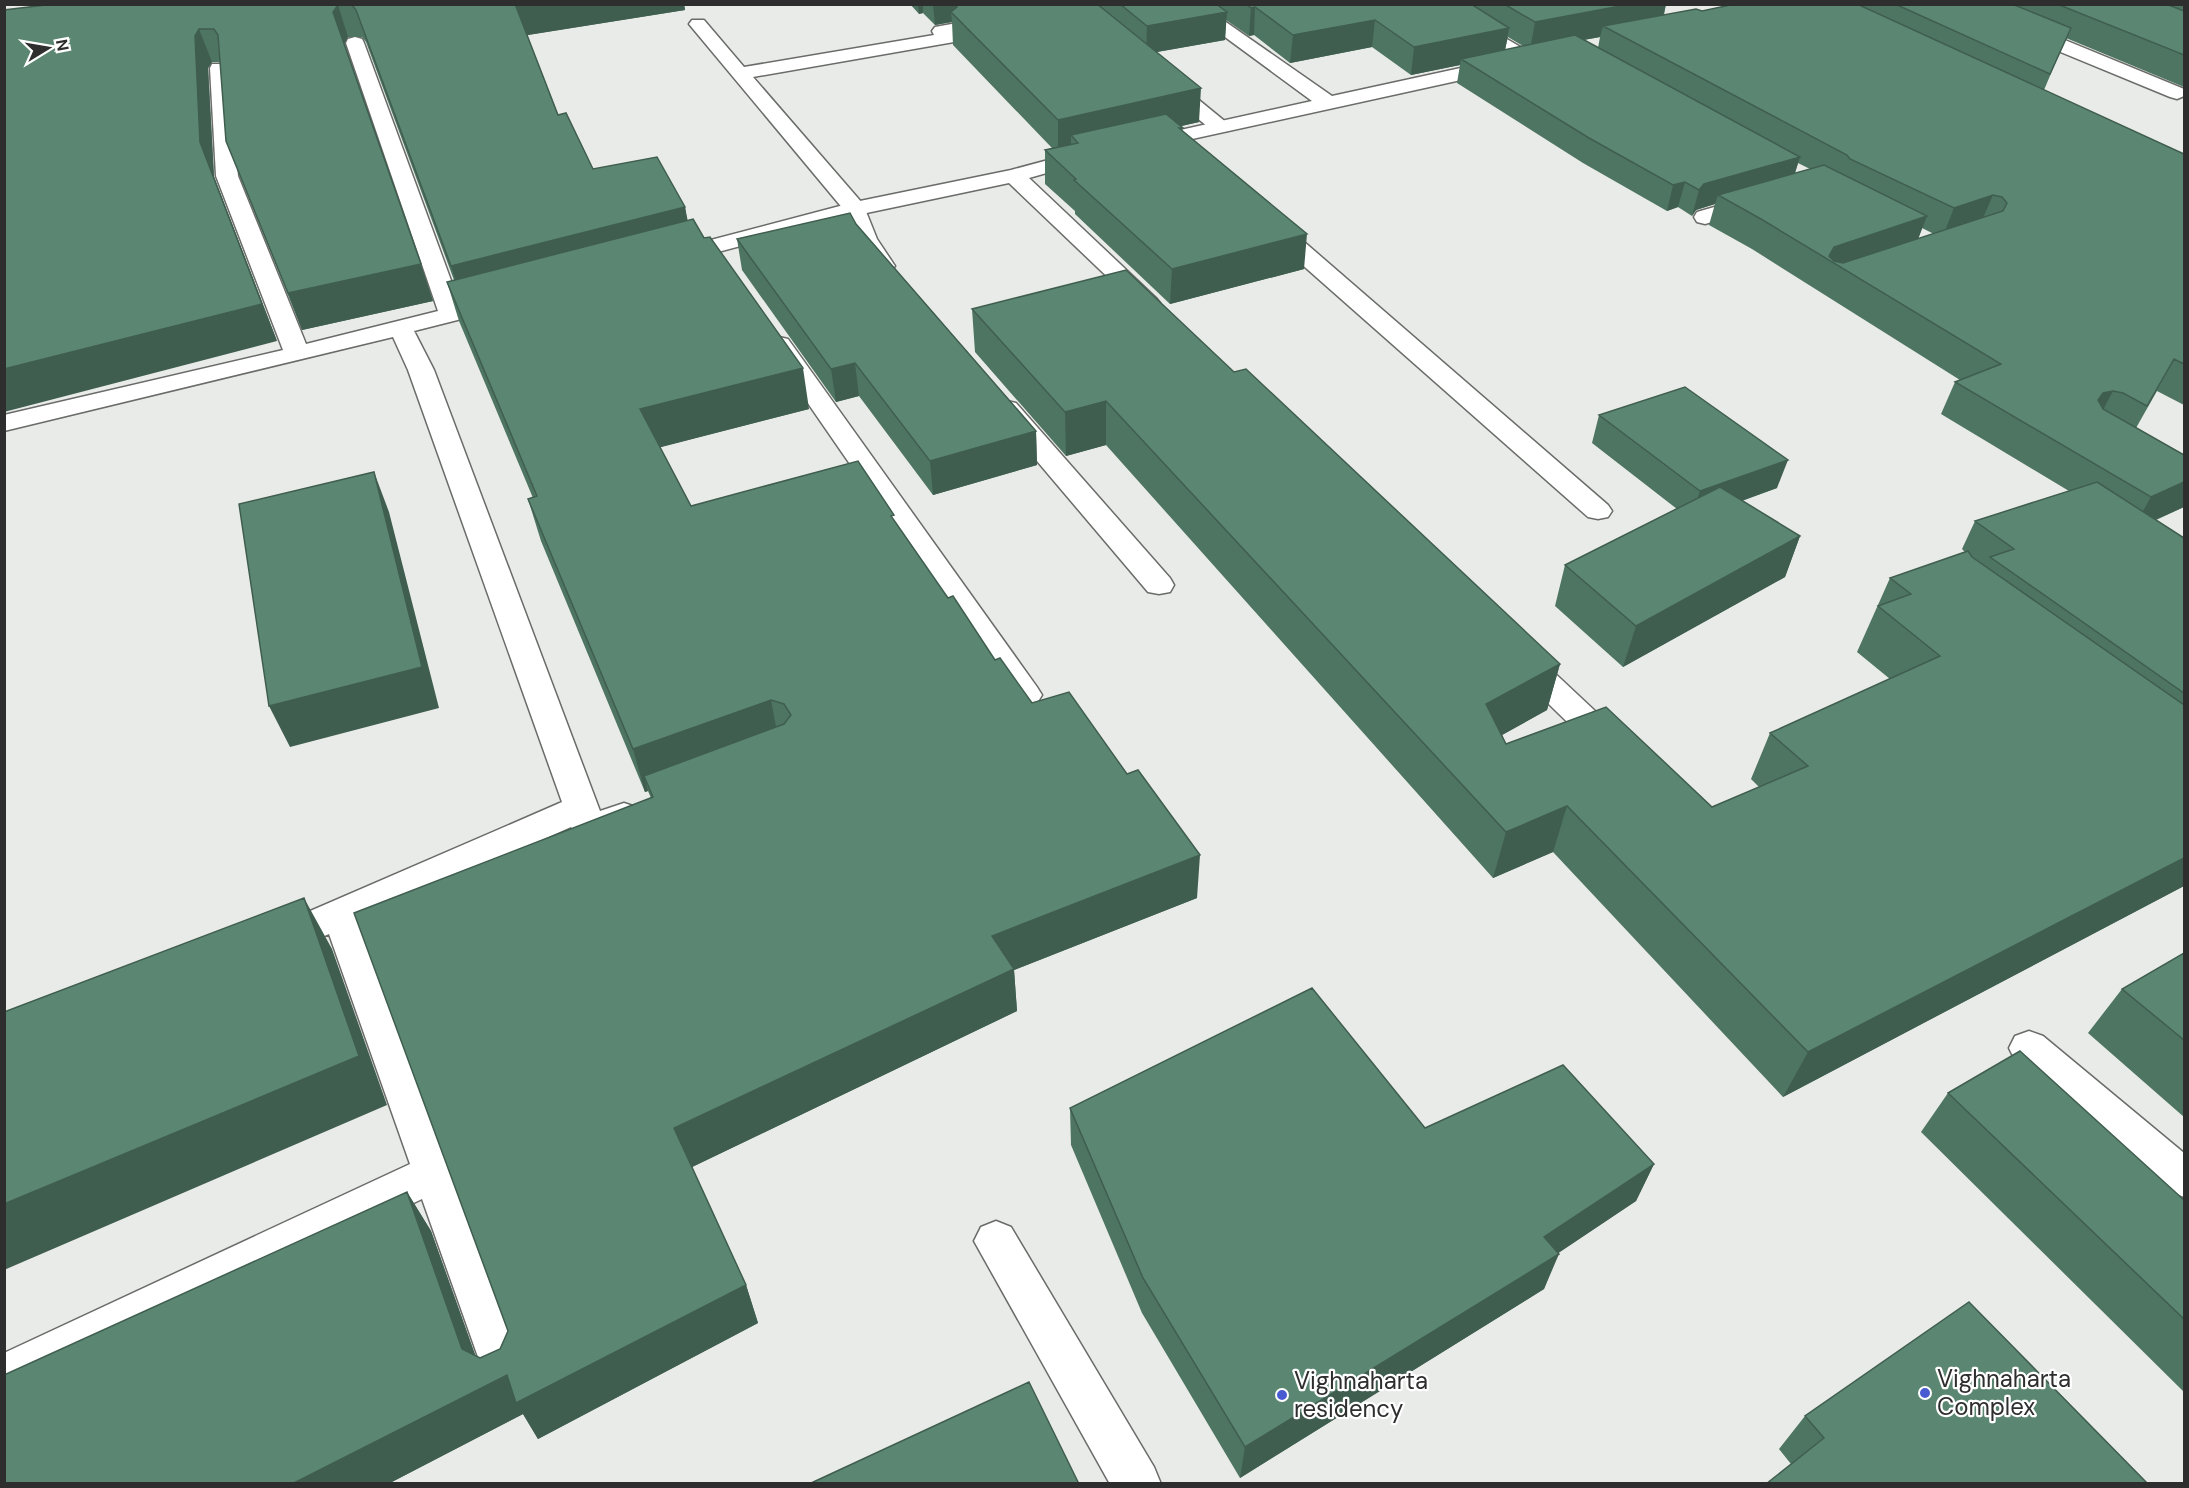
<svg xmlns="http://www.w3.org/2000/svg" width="2189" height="1488" font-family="'DM Sans',sans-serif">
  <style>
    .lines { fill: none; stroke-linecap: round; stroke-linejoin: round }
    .service-casing { stroke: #6a6c69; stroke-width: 3 }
    .minor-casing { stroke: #6a6c69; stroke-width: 3 }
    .service { fill: #fff; fill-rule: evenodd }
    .minor { fill: #fff; fill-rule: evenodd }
    .wall { fill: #4e7462; fill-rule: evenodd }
    .shaded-wall { fill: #405e50 }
    .building { fill: #5b8772; stroke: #405e50; stroke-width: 1.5 }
    .poi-dot { fill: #485bd0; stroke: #fff; stroke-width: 2 }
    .labels { text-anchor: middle; stroke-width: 4.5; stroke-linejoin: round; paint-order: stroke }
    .near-poi-label { font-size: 24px; fill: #2d2e2d; stroke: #fff; text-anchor: start }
  </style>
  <rect width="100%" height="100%" fill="#e9ebe8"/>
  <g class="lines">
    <defs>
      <path id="service" d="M1426,4H1447L1534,55L1536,59L1534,63H1520Z
        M996,16L1002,17L1005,21L1002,25L954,34L957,38L954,42L753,77L863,204L877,239L895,266L891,271C864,278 849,232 844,210L689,24L692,20H704L744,67L934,35L932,31L935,27Z
        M1165,76L1172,78L1227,123L1230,127L1227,131H1213L1158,86L1155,82L1158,78Z
        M779,337L788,339L1037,687L1042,695L1037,703L1026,706L1015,703L767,344L770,339Z
        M1007,401L1016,403L1170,578L1174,585L1170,592L1159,594L1148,592L998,415L994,409L998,403Z
        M2029,1031L2043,1036L2184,1153V1197L2169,1191L2015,1060L2009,1048L2015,1036Z"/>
      <path id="minor" d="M1180,4H1200L1332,96L1502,59L1509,61L1511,65L1509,69L1502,71L1142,150L1135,148L1132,144L1135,140L1312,101Z
        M1952,4H1977L2184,89V96L2177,99L2170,97L1954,8Z
        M355,37L362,39L364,43L460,305L501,295L509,297L513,302L509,307L414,331L434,370L600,811L624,803L636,807L641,816L636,825L589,842L577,838L571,827L361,920L527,1369L520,1385L504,1392L488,1385L422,1199L4,1400V1353L410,1164L329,934L277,956L264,951L258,941L264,931L562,802L408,370L393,337L4,431V415L283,350L216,176L210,68L212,64H226L228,68L238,176L306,344L438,311L346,43L348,39Z
        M1089,149L1096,151L1099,155L1096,159L1029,178L1156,298L1160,303L1156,308L1148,310L1140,308L1009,183L857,215L673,264L665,262L662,257L665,252L855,202L1011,170Z
        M1756,195L1764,197L1767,202L1764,207L1705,224L1697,222L1694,217L1697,212Z
        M1272,219L1280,221L1608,505L1612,511L1608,517L1598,519L1588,517L1264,231L1261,226L1264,221Z
        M1519,647L1530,650L1626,740L1631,748L1626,756L1614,760L1602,756L1508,664L1503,657L1508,650Z
        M996,1221L1011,1227L1154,1467L1161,1484H1110L974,1241L981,1227Z"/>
    </defs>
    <!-- service casing -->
    <use href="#service" class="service-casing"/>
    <!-- minor casing -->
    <use href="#minor" class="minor-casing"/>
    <!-- service -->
    <use href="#service" class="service"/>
    <!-- minor -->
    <use href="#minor" class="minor"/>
  </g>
  <!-- wall -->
  <path class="wall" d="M54,4H684L685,10L527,35L558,115L593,169L685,207L687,221L704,238L809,409L660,447L691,506L895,521L948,598L995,660L1197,898L1014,970L1017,1011L692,1167L746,1285L758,1323L538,1439L523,1414L388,1484L407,1192L431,1231L475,1355L480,1358L500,1349L508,1331L651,798L648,791L645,792L541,541L528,499L533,498L459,321L447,282L454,280L366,42L362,37H348L344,43L433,301L302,330L226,141L220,62H212L208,68L214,177L277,341Z
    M910,4H1666L1664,15L1702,11L1735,4H2184V87L2066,38L2044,90L2184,154V405L2157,391L2136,428L2184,507L2156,520L2184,538V886L1783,1097L1553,852L1493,878L1106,445L1066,456L975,352L972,309L1234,372L1560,664L1547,710L1502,735L1506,744L1712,807L1759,787L1751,779L1770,733L1890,679L1857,652L1890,578L1965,552L1962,549L1975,521L2069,491L1941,414L1955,382L1960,380L1752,249L1709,225L1715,204L1696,210L1692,216L1678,207L1667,211L1583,163L1457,83L1460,65L1411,75L1372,47L1290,63L1254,35L1249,36L1226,20L1225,40L1156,52L1199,122L1181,126L1183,131L1304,269L1170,304L1075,214V211L1045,184V150L1052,148L953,45L952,22L935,25L923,13L919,14ZM1508,37L1523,46L1505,50ZM1600,37L1598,48L1583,40ZM1798,163L1810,169L1795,173ZM1922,228L1934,234L1918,239Z
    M856,224L1036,431L1037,465L933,495L859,396L836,402L742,270L737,239Z
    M1599,415L1777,488L1742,501L1800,536L1785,577L1623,667L1555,606L1565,565L1677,509L1592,443Z
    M2184,953V1117L2088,1033L2122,989Z
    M1948,1093L2184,1200V1392L1921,1132Z
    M1070,1108L1425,1128L1654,1164L1636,1201L1558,1253L1544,1289L1240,1478L1142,1313L1071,1145Z
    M1805,1416L2148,1484L1791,1464L1779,1449Z"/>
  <!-- shaded-wall -->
  <path class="shaded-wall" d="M515,4H684L685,10L522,36Z
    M918,4H923V13L919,14Z
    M933,4H956L957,17L951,12L952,22L935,25Z
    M1631,4H1666L1661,25L1603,26L1600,37L1530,50L1535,22Z
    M338,5L348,37L344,44L333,12Z
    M1255,7L1254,35L1249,36L1251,8Z
    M1227,12L1225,40L1146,54L1147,26Z
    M1375,20L1372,47L1290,63L1293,35Z
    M1509,28L1504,56L1461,59L1460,65L1411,75L1414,47Z
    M199,29L212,62L208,68L214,177L277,341L4,412V369Z
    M1201,88L1199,122L1078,150V143L1071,135V152L1058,155V120Z
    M1800,157L1792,182L1718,195L1715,204L1696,210L1692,216L1699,190L1704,184Z
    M1685,182L1678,207L1667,211L1673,185Z
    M1993,195L1980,225L1942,238L1954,208Z
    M685,207L692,242L462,302L451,266Z
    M1927,216L1915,247L1846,270L1828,259L1834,247Z
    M1307,234L1304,269L1170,304L1172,269Z
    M421,264L433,301L302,330L288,293Z
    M855,363L859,396L836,402L831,369Z
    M803,368L809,409L650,450L640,409Z
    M2113,391L2096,423L2098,400L2103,393Z
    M1106,401V445L1066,456L1065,412Z
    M1036,431L1037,465L933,495L930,461Z
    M1788,460L1777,488L1690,519L1700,491Z
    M374,472L389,512L439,708L290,747L269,706Z
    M2184,482V507L2132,530L2151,497Z
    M1800,536L1785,577L1623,667L1636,626Z
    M1560,664L1547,710L1475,750L1486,704Z
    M771,700L779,743L644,776L648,791L645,792L633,749Z
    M1567,806L1553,852L1493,878L1506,832Z
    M1200,855L1197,898L1014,970L1017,1011L688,1169L674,1128L992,936Z
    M2184,858V886L1783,1097L1808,1052Z
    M304,898L332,949L387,1105L4,1270V1204Z
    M1654,1164L1636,1201L1542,1264L1559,1254L1544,1289L1240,1478L1245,1447L1544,1237Z
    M407,1192L431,1231L486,1385L507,1375L746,1285L758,1323L538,1439L523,1414L388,1484H292L462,1349Z"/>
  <!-- building -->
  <path class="building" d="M54,4H515L558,115L566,113L593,169L657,157L685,207L451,266L356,10L352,5H338L333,12L421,264L288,293L226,141L218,35L214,29H199L195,36L200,142L262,304L4,369V10Z
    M956,4H1097L1201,88L1058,120L951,12L957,7Z
    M1120,4H1216L1227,12L1147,26Z
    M1246,4H1471L1509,28L1414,47L1375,20L1293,35L1255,7L1251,8Z
    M1504,4H1631L1535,22Z
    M1735,4H1857L2184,154V364L2174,359L2147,406L2123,393L2113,391L2103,393L2098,400L2103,409L2184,455V482L2151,497L1955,382L2001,364L1761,219L1718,195L1824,165L1927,216L1834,247L1829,256L1834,261L1843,263L2003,211L2007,203L2002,197L1993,195L1954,208L1850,159L1847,155L1603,26L1696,9L1702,11Z
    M1895,4H2012L2071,28L2050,74Z
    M2057,4H2166L2184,11V55Z
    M1575,35L1800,157L1704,184L1699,190L1685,182L1673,185L1589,138L1461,59Z
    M1166,114L1183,128H1179L1307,234L1172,269L1074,180L1076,179L1045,150L1078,143L1071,135Z
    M850,213L856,224L1036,431L930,461L855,363L831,369L737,239Z
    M693,219L704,238L710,237L803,368L640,409L691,506L858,461L894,515L891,516L948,598L953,596L995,660L1000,658L1032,703L1069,692L1127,774L1138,770L1200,855L992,936L1014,969L674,1128L746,1285L516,1403L507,1375L292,1484H4V1375L407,1192L462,1349L480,1358L500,1349L508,1331L354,913L653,797L644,776L784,724L791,715L784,704L771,700L633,749L528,499L537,496L447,282Z
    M1126,270L1234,372L1246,369L1560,664L1486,704L1506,744L1606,707L1712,807L1808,766L1770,733L1940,656L1878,606L1911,594L1890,578L1968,551L1972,557L2184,705V858L1808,1052L1567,806L1506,832L1106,401L1065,412L972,309Z
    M1685,387L1788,460L1700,491L1599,415Z
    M374,472L422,667L269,706L239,504Z
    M2097,482L2184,538V693L1990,557L2014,549L1975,521Z
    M1720,487L1800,536L1636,626L1565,565Z
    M304,898L359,1056L4,1204V1012Z
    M2184,953V1040L2122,989Z
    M1312,988L1425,1128L1563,1065L1654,1164L1544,1237L1559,1254L1245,1447L1143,1278L1070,1108Z
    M2020,1051L2184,1200V1319L1948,1093Z
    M1969,1302L2148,1484H1766L1824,1438L1805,1416Z
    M1029,1382L1079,1484H809Z"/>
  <!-- markers -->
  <g class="poi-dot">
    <circle cx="1925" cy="1393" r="6"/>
    <circle cx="1282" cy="1395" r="6"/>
  </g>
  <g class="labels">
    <!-- near-poi labels -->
    <g class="near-poi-label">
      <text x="1937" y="1387">Vighnaharta<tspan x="1937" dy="28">Complex</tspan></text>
      <text x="1294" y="1389">Vighnaharta<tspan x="1294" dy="28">residency</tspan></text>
    </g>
  </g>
  <!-- border -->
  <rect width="2189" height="1488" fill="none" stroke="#2d2e2d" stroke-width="12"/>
  <!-- north arrow -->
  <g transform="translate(48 48) rotate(79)" stroke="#ffffff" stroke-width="4.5" paint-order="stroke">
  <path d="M0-4.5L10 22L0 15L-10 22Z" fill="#2d2e2d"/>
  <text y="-9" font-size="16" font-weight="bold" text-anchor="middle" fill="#2d2e2d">N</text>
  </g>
</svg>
